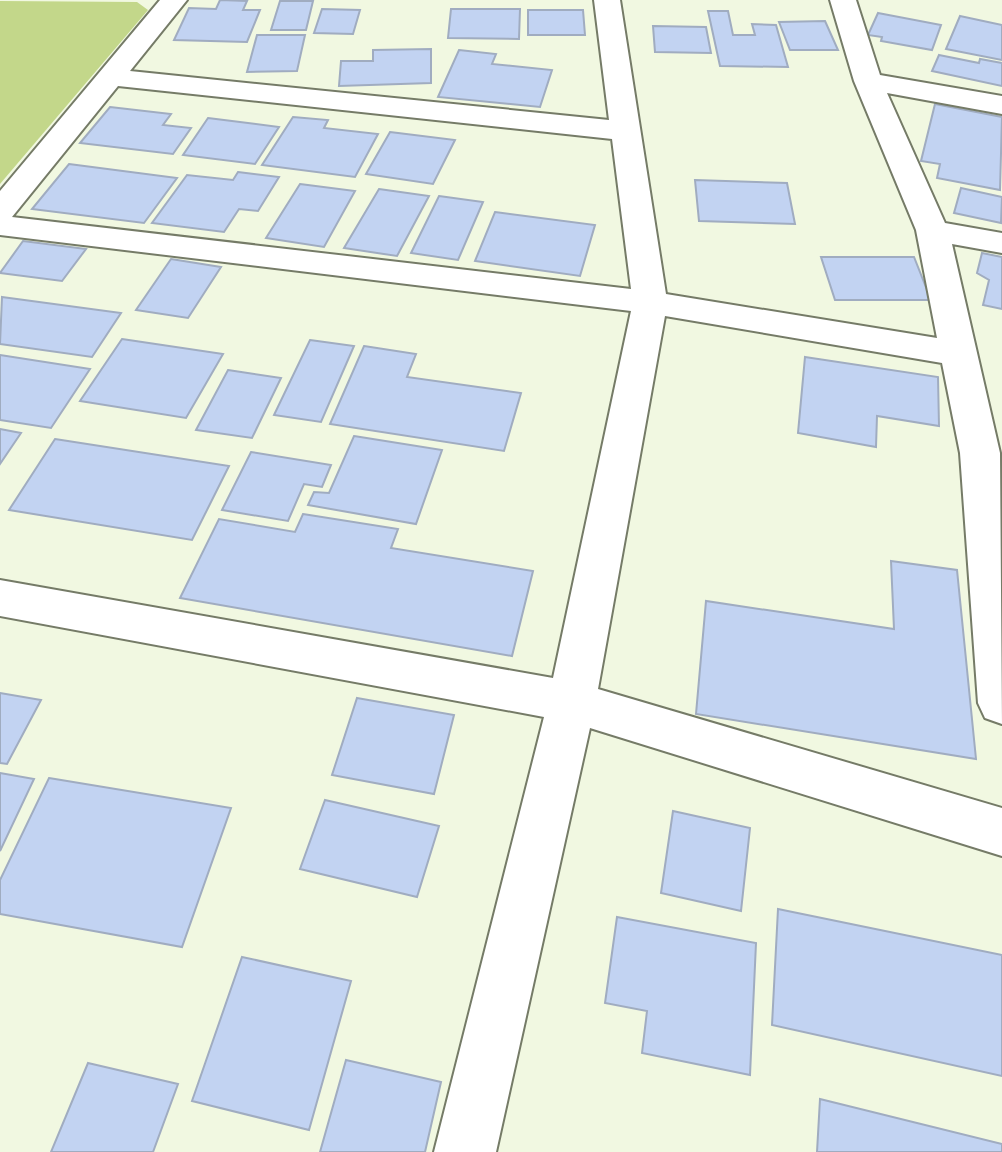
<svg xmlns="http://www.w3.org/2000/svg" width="1002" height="1152" font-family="'PT Sans',sans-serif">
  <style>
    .green { fill: #c3d78a }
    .building { fill: #c2d3f2; stroke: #a0acc0; stroke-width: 2 }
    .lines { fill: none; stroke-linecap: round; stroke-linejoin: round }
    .minor-casing { stroke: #757b67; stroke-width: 4 }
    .minor { fill: #fff; fill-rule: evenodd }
  </style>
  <rect width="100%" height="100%" fill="#f1f8e1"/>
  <!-- green -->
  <path class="green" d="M0,1L137,2L148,10L0,184Z"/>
  <!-- building -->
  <path class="building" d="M220,0L247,1L243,10H260L247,42L174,40L189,8L216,9Z
    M280,1H313L306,30H271Z
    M322,9L360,10L353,34L314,33Z
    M451,9H520L519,39L448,38Z
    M528,10H583L585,35H528Z
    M708,11H728L733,35H755L752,24L776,25L788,67L720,66Z
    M878,13L941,25L932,50L881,41L882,37L868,35Z
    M960,16L1002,25V60L946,49Z
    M825,21L838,50H790L779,22Z
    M653,26L706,27L711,53L655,52Z
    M257,35H305L297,71L247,72Z
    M431,49V83L339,86L341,61H373V50Z
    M459,50L496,54L492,64L552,70L540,107L438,97Z
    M939,55L979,63L980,59L1002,63V86L932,71Z
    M935,104L1002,117L1000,190L937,178L940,164L921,161Z
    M110,107L171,114L163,125L191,128L173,154L80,143Z
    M293,117L328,120L324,128L378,134L355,177L262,165Z
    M208,118L279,127L255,164L183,155Z
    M390,132L455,140L433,184L366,174Z
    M69,164L177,178L144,223L32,209Z
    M238,172L279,177L258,211L239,209L224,232L152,223L187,175L233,180Z
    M695,180L787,183L795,224L699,221Z
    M300,184L355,191L324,247L266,238Z
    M961,188L1002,197L1001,223L954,213Z
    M379,189L429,196L397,256L344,248Z
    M439,196L483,202L458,260L411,253Z
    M495,212L595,225L580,276L475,261Z
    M23,241L86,249L62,281L0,273Z
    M982,253L1002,257V309L983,305L989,280L977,273Z
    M821,257H914L931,300H835Z
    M171,259L221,267L188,318L136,310Z
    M2,297L121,313L92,357L0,344Z
    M122,339L223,354L186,418L80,401Z
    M310,340L354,346L321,422L274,415Z
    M364,346L416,354L407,377L521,393L504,451L330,424Z
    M0,355L90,369L51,428L0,420Z
    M805,357L938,377L939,426L877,416L876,447L798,433Z
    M228,370L281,378L252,438L196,430Z
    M0,429L21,433L0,464Z
    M354,436L442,450L416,524L308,505L314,492L329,493Z
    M55,439L229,466L192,540L9,510Z
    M251,452L331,465L322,487L304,484L288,521L222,510Z
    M303,514L398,529L391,548L533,571L512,656L180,598L219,519L295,532Z
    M891,561L957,570L976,759L696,714L706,601L894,629Z
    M0,693L41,700L7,764L0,763Z
    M357,698L454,715L434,794L332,775Z
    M0,773L34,779L0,851Z
    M49,778L231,808L182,947L0,914V880Z
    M325,800L439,826L417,897L300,869Z
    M673,811L750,828L741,911L661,893Z
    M778,909L1002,955V1076L772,1025Z
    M617,917L756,943L750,1075L642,1053L647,1011L605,1003Z
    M242,957L351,981L309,1130L192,1101Z
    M346,1060L441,1082L425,1152H320Z
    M88,1063L178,1084L153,1152H51Z
    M820,1099L1002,1144V1152H817Z"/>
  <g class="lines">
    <defs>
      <path id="minor" d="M160,0H187L130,71L609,120L594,0H620L666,294L937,338L916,230L854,81L830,0H856L880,75L1002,96V114L887,93L945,223L1002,233V253L952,244L1000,453L1002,724L985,718L978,703L960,453L942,363L665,316L598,689L1002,808V856L590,728L496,1152H434L544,717L0,616V580L553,678L631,311L0,235V191ZM118,86L612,139L631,289L12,217Z"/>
    </defs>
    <!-- minor casing -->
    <use href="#minor" class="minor-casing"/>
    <!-- minor -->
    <use href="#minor" class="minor"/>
  </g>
</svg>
